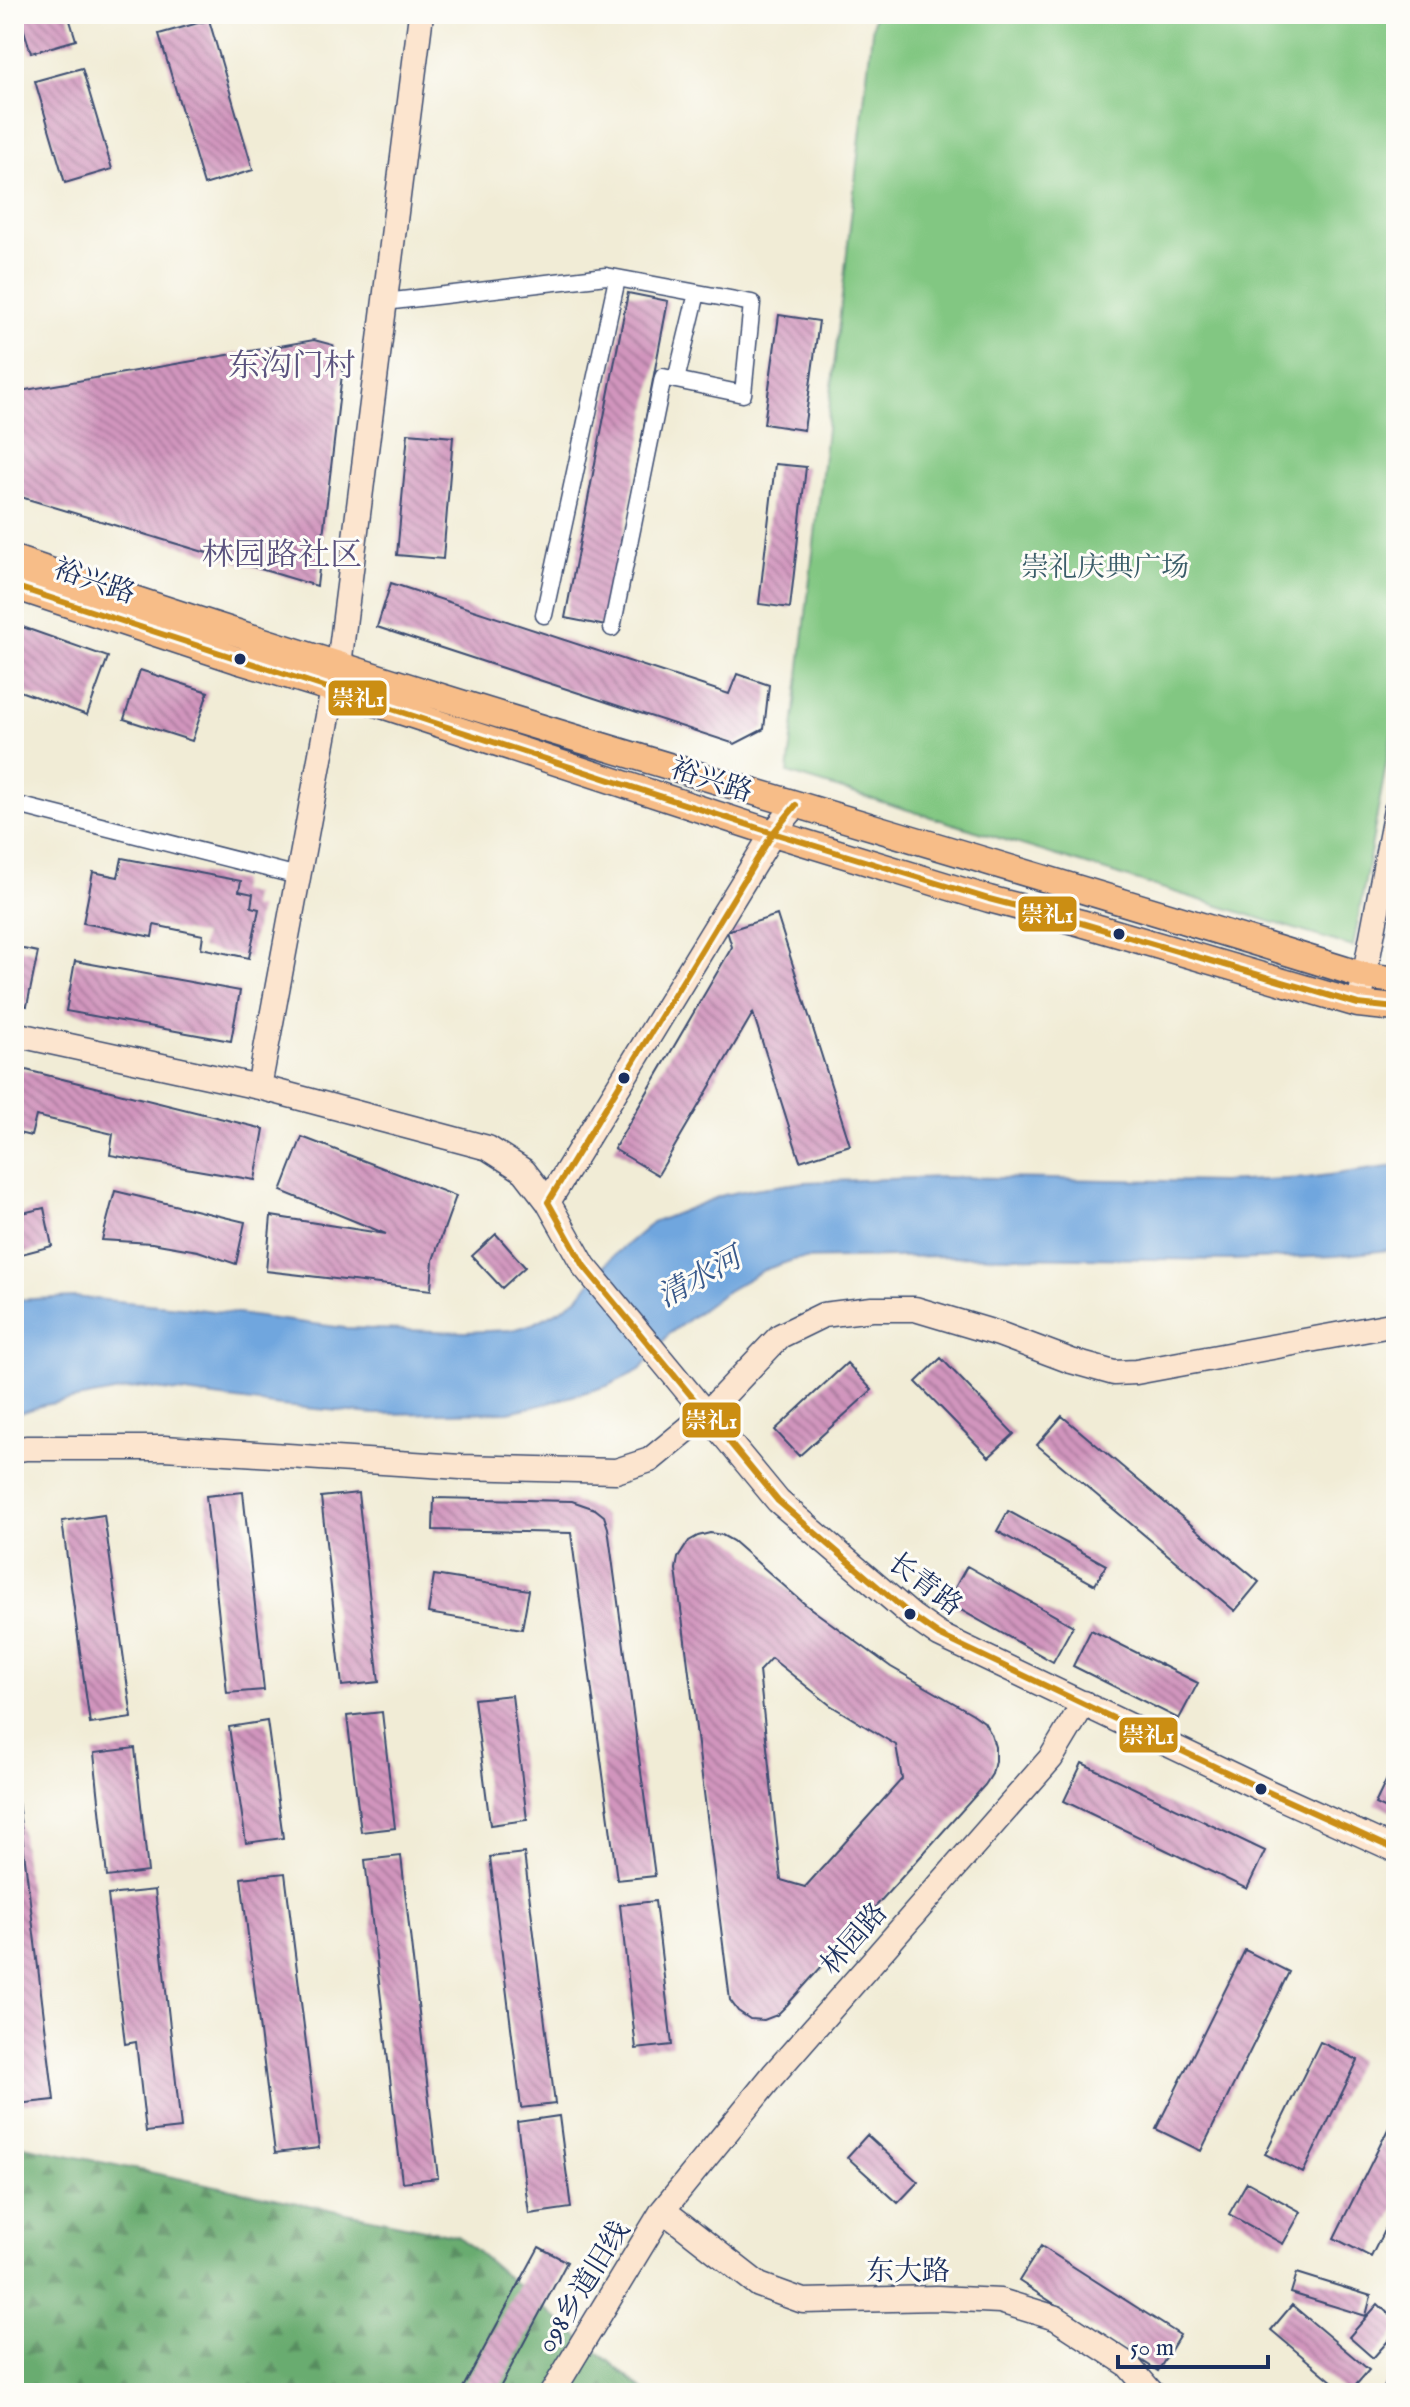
<svg xmlns="http://www.w3.org/2000/svg" width="1410" height="2407" font-family="'IM FELL English','Noto Serif SC',serif">
  <style>
    .forest { fill: url(#forest-firs); stroke: #426e67; stroke-width: 2 }
    .park { fill: #82c782; stroke: #4e7b70; stroke-width: 2 }
    .water { fill: #70a6de; stroke: #466a9e; stroke-width: 2 }
    .building { fill: url(#building-back-hatch); fill-rule: evenodd }
    .lines { fill: none; stroke-linecap: round; stroke-linejoin: round }
    .street-casing { stroke: #3b4b70; stroke-width: 19 }
    .secondary-casing { stroke: #3b4b70; stroke-width: 27 }
    .primary-casing { stroke: #3b4b70; stroke-width: 29 }
    .street { stroke: #fff; stroke-width: 16 }
    .secondary { stroke: #fce5cf; stroke-width: 24 }
    .primary { stroke: #f7bd88; stroke-width: 26 }
    .bus-1-casing { stroke: #fdfcf7; stroke-width: 12 }
    .bus-1 { stroke: #cb8e13; stroke-width: 6 }
    .bus-dot { fill: #1b2f5e; stroke: #fdfcf7; stroke-width: 3 }
    .labels { text-anchor: middle; stroke-width: 6; stroke-linejoin: round; paint-order: stroke }
    .park-label { font-size: 28px; fill: #3a5d69; stroke: #fdfcf7 }
    .street-label { font-size: 28px; fill: #1b2f5e; stroke: #fdfcf7 }
    .water-label { font-size: 30px; font-style: italic; fill: #39598b; stroke: #fdfcf7 }
    .quarter-label { font-size: 32px; fill: #5b537f; stroke: #fdfcf7 }
    .line-badge { stroke: #fdfcf7; stroke-width: 3 }
    .badge-label { font-size: 22px; text-anchor: middle; font-weight: bold; fill: #fff }
  </style>
  <defs>
    <pattern id="forest-firs" width="22" height="20" patternUnits="userSpaceOnUse" patternTransform="scale(2)"><rect width="22" height="20" fill="#69ac70"/><path d="M5 1l3.5 6h-7zM16 11l3.5 6h-7z" fill="#568c5f"/></pattern>
    <pattern id="building-back-hatch" width="6" height="6" patternUnits="userSpaceOnUse" patternTransform="scale(2)"><rect width="6" height="6" fill="#d195bd"/><path d="M-1 5l2 2M0 0l6 6M5-1l2 2" fill="none" stroke="#a97a9d"/></pattern>
  </defs>
  <rect width="100%" height="100%" fill="#fdfcf7"/>
  <filter id="ink" filterUnits="userSpaceOnUse"><feTurbulence type="fractalNoise" baseFrequency=".0125" numOctaves="2"/><feDisplacementMap in="SourceGraphic" scale="16" xChannelSelector="R" yChannelSelector="G"/><feConvolveMatrix kernelMatrix="1 2 1 2 8 2 1 2 1" color-interpolation-filters="sRGB"/></filter>
  <filter id="wash" filterUnits="userSpaceOnUse"><feTurbulence type="fractalNoise" baseFrequency=".006" numOctaves="4" result="noise"/><feDisplacementMap in="SourceGraphic" scale="32" xChannelSelector="R" yChannelSelector="G"/><feGaussianBlur stdDeviation="1.8" result="paint"/><feColorMatrix in="noise" values="0 0 0 0 0 0 0 0 0 0 0 0 0 0 0 0 0 1.4 0 .05"/><feComposite in="paint" operator="in"/></filter>
  <g filter="url(#wash)">
    <rect width="100%" height="100%" fill="#f1ecd6"/>
    <!-- forest -->
    <path class="forest" d="M14,2144L458,2236L647,2393H14Z"/>
    <!-- park -->
    <path class="park" d="M874,14H1396V711L1353,947L788,773Z"/>
    <!-- water -->
    <path class="water" d="M1396,1166V1249L1336,1256L1230,1260L945,1256L796,1259L764,1270L727,1291L669,1334L640,1370L607,1386L541,1405L508,1412L374,1414L281,1406L141,1387L44,1405L14,1415V1300L74,1297L190,1308L345,1328L464,1332L513,1330L535,1323L562,1309L577,1298L612,1257L652,1223L723,1195L754,1189L805,1182L944,1177L1221,1182L1307,1178Z"/>
    <g id="blocks">
      <!-- building -->
      <path class="building" d="M19,14H68L76,40L31,53Z
        M209,20L253,170L204,185L159,34Z
        M82,68L112,169L65,183L35,81Z
        M628,293L668,301L606,626L565,618Z
        M779,315L819,321L804,430L764,424Z
        M314,340L333,345L343,366L317,586L14,495V392Z
        M408,433L453,437L443,559L397,555Z
        M775,464L806,467L790,608L759,604Z
        M391,583L729,694L737,674L769,685L764,729L735,744L377,627Z
        M14,624L108,657L87,715L14,689Z
        M140,670L208,692L192,741L124,719Z
        M122,858L241,881L239,891L253,894L251,907L259,909L249,958L201,948L203,935L154,925L152,937L83,923L93,872L118,877Z
        M777,915L850,1145L800,1161L753,1013L658,1175L614,1149L732,947L727,931Z
        M14,947L38,952L27,1006L14,1003Z
        M75,961L240,991L231,1041L66,1011Z
        M14,1067L264,1129L255,1180L110,1155L113,1134L36,1116L31,1136L14,1132Z
        M302,1137L456,1196L433,1260L431,1290L266,1271L271,1216L386,1234L281,1191Z
        M115,1191L245,1222L236,1264L198,1251L152,1243L102,1240Z
        M44,1208L52,1246L14,1256V1215Z
        M496,1234L525,1267L502,1288L472,1256Z
        M941,1358L1014,1434L989,1457L916,1382Z
        M847,1363L872,1390L799,1456L775,1430Z
        M1062,1416L1259,1582L1235,1611L1037,1445Z
        M243,1492L264,1690L227,1693L206,1496Z
        M358,1493L379,1682L342,1686L321,1497Z
        M434,1498L572,1501L595,1509L604,1516L608,1528L655,1876L617,1880L571,1533L433,1530Z
        M1008,1511L1106,1565L1095,1585L997,1531Z
        M104,1515L132,1718L90,1724L62,1521Z
        M710,1533L722,1535L733,1541L806,1605L891,1667L973,1714L984,1722L991,1734L995,1747V1761L992,1774L985,1785L787,2005L777,2015L764,2020L750,2019L738,2011L730,2000L676,1569L678,1558L689,1541L698,1536ZM771,1658L830,1705L896,1745L902,1779L805,1887L781,1880L759,1671Z
        M967,1566L1073,1626L1053,1662L947,1602Z
        M434,1575L529,1590L522,1629L428,1613Z
        M1091,1630L1198,1683L1179,1719L1073,1666Z
        M512,1695L527,1820L490,1825L474,1699Z
        M382,1712L395,1828L361,1832L347,1716Z
        M267,1721L283,1838L246,1843L229,1727Z
        M135,1748L148,1872L107,1877L94,1753Z
        M1082,1763L1265,1851L1247,1889L1064,1801Z
        M1387,1779L1396,1784V1814L1375,1804Z
        M14,1785H16L54,2100L17,2104L14,2076Z
        M524,1853L555,2104L521,2108L490,1857Z
        M401,1856L438,2178L402,2182L365,1860Z
        M285,1873L319,2148L275,2153L241,1878Z
        M155,1890L181,2128L146,2132L136,2042L125,2044L108,1895Z
        M655,1901L672,2045L636,2049L620,1905Z
        M1245,1950L1289,1972L1201,2151L1156,2129Z
        M1320,2042L1358,2060L1303,2173L1265,2154Z
        M1396,2113V2206L1371,2257L1334,2238Z
        M559,2116L571,2208L529,2214L517,2122Z
        M867,2135L918,2182L898,2203L847,2157Z
        M1247,2182L1301,2212L1283,2244L1229,2214Z
        M1041,2246L1180,2335L1158,2371L1019,2281Z
        M539,2247L567,2262L497,2393H460Z
        M1297,2273L1371,2296L1366,2316L1291,2293Z
        M1378,2304L1396,2321V2332L1373,2358L1349,2337Z
        M1292,2305L1369,2370L1349,2393H1346L1271,2330Z
        M1389,2378L1396,2382V2393H1381Z"/>
    </g>
  </g>
  <g filter="url(#ink)">
    <use href="#blocks" fill-opacity="0" stroke="#3b4b70" stroke-width="2"/>
    <g class="lines">
      <defs>
        <path id="street" d="M385,302L606,276L752,303L743,394L676,380L697,293
          M544,615L617,279
          M612,628L663,377L676,380
          M14,804L298,876"/>
        <path id="secondary" d="M1361,994L1396,810
          M14,1034L259,1087L488,1148L524,1171L548,1202L584,1266L778,1501L912,1616L939,1635L1266,1791L1396,1850
          M259,1087L333,689L339,665L421,14
          M548,1202L773,833L796,805
          M14,1450L26,1448H164L461,1467L616,1471L650,1460L706,1414L780,1336L823,1315L872,1309H915L999,1334L1071,1361L1114,1373L1136,1372L1396,1324
          M663,2210L759,2285L803,2301L937,2298L1000,2301L1056,2318L1127,2364L1152,2393
          M552,2393L663,2210L773,2075L1051,1758L1084,1703"/>
        <path id="primary" d="M14,559C460,711 915,836 1365,976L1396,980
          M14,586L237,660L333,689L773,833L989,899L1081,923L1358,1004L1396,1008"/>
      </defs>
      <!-- street casing -->
      <use href="#street" class="street-casing"/>
      <!-- secondary casing -->
      <use href="#secondary" class="secondary-casing"/>
      <!-- primary casing -->
      <use href="#primary" class="primary-casing"/>
      <!-- street -->
      <use href="#street" class="street"/>
      <!-- secondary -->
      <use href="#secondary" class="secondary"/>
      <!-- primary -->
      <use href="#primary" class="primary"/>
      <defs>
        <path id="bus-1" d="M14,586L773,833L989,899L1081,923L1358,1004L1396,1008
          M548,1202L584,1266L778,1501L912,1616L939,1635L1266,1791L1396,1850
          M548,1202L773,833L796,805"/>
      </defs>
      <!-- bus-1 casing -->
      <use href="#bus-1" class="bus-1-casing"/>
      <!-- bus-1 -->
      <use href="#bus-1" class="bus-1"/>
    </g>
  </g>
  <!-- markers -->
  <g class="bus-dot">
    <circle cx="240" cy="659" r="7"/>
    <circle cx="1119" cy="934" r="7"/>
    <circle cx="624" cy="1078" r="7"/>
    <circle cx="910" cy="1614" r="7"/>
    <circle cx="1261" cy="1789" r="7"/>
  </g>
  <g class="labels">
    <!-- park labels -->
    <g class="park-label">
      <text x="1105" y="576">崇礼庆典广场</text>
    </g>
    <!-- street labels -->
    <g class="street-label">
      <text transform="translate(95 580) rotate(19)" y="10">裕兴路</text>
      <text transform="translate(712 779) rotate(18)" y="10">裕兴路</text>
      <text transform="translate(926 1583) rotate(37)" y="10">长青路</text>
      <text transform="translate(853 1938) rotate(-49)" y="10">林园路</text>
      <text x="908" y="2280">东大路</text>
      <text transform="translate(582 2286) rotate(-58)" y="10">098乡道旧线</text>
    </g>
    <!-- water labels -->
    <g class="water-label">
      <text transform="translate(699 1277) rotate(-29)" y="10">清水河</text>
    </g>
    <!-- quarter labels -->
    <g class="quarter-label">
      <text x="292" y="376">东沟门村</text>
      <text x="282" y="565">林园路社区</text>
    </g>
  </g>
  <g class="line-badge">
    <rect x="327" y="679" width="61" height="38" rx="8" fill="#cb8e13"/>
    <rect x="1017" y="895" width="61" height="38" rx="8" fill="#cb8e13"/>
    <rect x="681" y="1401" width="61" height="38" rx="8" fill="#cb8e13"/>
    <rect x="1118" y="1716" width="61" height="38" rx="8" fill="#cb8e13"/>
  </g>
  <g class="badge-label">
    <text x="358" y="706">崇礼1</text>
    <text x="1047" y="922">崇礼1</text>
    <text x="711" y="1428">崇礼1</text>
    <text x="1148" y="1743">崇礼1</text>
  </g>
  <!-- margin -->
  <rect width="1410" height="2407" fill="none" stroke="#fdfcf7" stroke-width="48"/>
  <!-- scale -->
  <path d="M1118 2355v12h150v-12" fill="none" stroke="#1b2f5e" stroke-width="4"/>
  <text x="1130" y="2355" font-size="24" fill="#1b2f5e" stroke="#fdfcf7" stroke-width="6" paint-order="stroke">50 m</text>
</svg>
